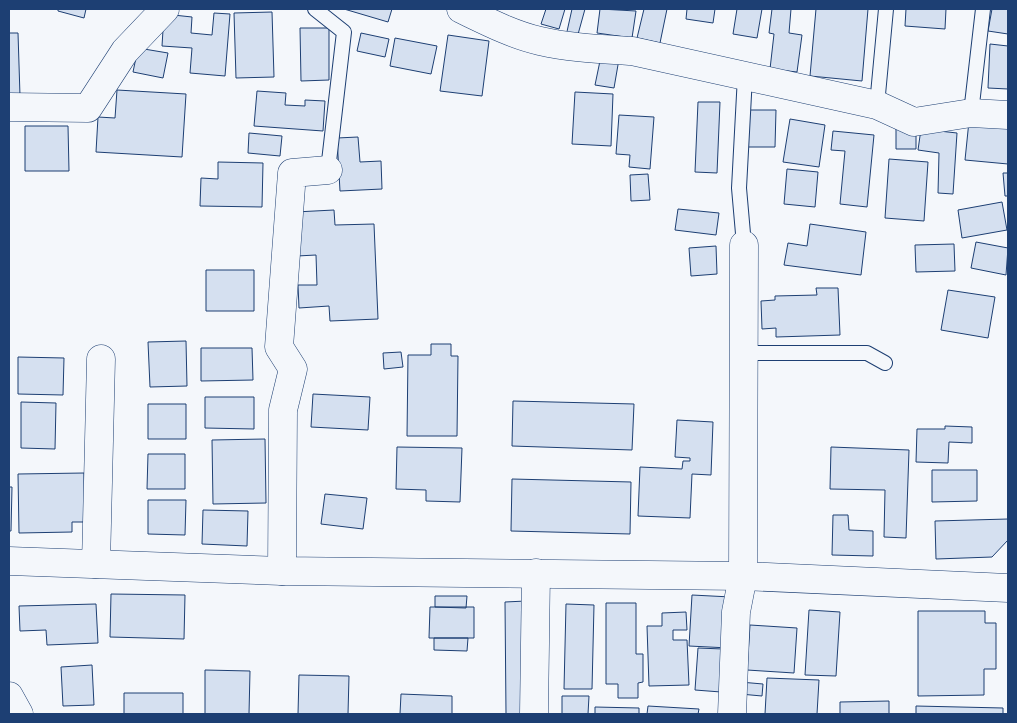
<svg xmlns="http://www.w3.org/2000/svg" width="1017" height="723" font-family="Raleway,sans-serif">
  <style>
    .building { fill: #d5e0f0; stroke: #1d3f73 }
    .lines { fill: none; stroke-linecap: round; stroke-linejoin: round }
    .lane-casing { stroke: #1d3f73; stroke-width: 16 }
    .street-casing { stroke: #1d3f73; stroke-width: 29 }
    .secondary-casing { stroke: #1d3f73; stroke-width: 29 }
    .lane { stroke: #f4f7fb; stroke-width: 14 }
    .street { stroke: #f4f7fb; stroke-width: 28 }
    .secondary { stroke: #f4f7fb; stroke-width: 28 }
  </style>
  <rect width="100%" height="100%" fill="#f4f7fb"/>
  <!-- building -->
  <path class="building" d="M58,9H86L84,18L58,11Z
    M344,9H392L388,22Z
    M546,9H565L559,29L541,24Z
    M572,9H585L577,38L566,36Z
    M600,9L636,11L632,38L597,33Z
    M644,9H667L660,43L637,38Z
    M687,9H715L713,23L686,19Z
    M737,9H762L757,38L733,34Z
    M772,9H791L789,33L802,35L797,72L770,69L774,34L769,33Z
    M816,9H868L862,81L810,76Z
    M906,9H946L945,29L905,26Z
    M992,9H1008V34L988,31Z
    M272,12L274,77L236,78L234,13Z
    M214,13L230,14L225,76L190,73L192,48L162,46L164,14L192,17L191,33L212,35Z
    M300,28H329V80L301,81Z
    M9,33H18L20,96H9Z
    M361,33L389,39L385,57L357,51Z
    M448,35L489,41L482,96L440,91Z
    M395,38L437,46L431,74L390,66Z
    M990,44L1008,46V89L988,88Z
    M138,48L168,53L163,78L133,72Z
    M601,56L619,59L614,88L595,85Z
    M117,90L186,94L182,157L96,152L98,117L115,118Z
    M257,91L286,93L285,105L305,106V100L325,101L323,131L254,126Z
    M575,92L613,94L611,146L572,144Z
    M698,102H720L717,173L695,172Z
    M748,110H776L775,147H748Z
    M619,115L654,117L650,169L629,167L630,155L616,154Z
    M790,119L825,125L819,167L783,162Z
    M969,121L1008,124V164L965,160Z
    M25,126H68L69,171H25Z
    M896,127H916V149H896Z
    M921,129L957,133L953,194L938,193L939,153L918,150Z
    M833,131L874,135L867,207L840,204L845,151L831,150Z
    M249,133L282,136L280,156L248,153Z
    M358,137L360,162L381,161L382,189L340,191L337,138Z
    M889,159L928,162L924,221L885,218Z
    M218,162L263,163L262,207L200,206L201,178L218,179Z
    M787,169L818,172L815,207L784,204Z
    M1003,173H1008V196H1005Z
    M648,174L650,200L631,201L630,175Z
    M1002,202L1007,230L962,238L958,210Z
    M678,209L719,213L716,235L675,230Z
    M334,210L335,225L374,224L378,319L330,321L329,306L299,308L298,285H317L316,255L297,256L295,212Z
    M810,224L866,232L861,275L784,265L788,243L807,246Z
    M976,242L1008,248L1006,275L971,268Z
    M954,244L955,271L916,272L915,245Z
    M716,246L717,274L691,276L689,248Z
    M206,270H254V311H206Z
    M816,288H838L840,335L776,337V328L762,329L761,301L775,300V296L817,295Z
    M948,290L995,297L988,338L941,330Z
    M186,341L187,386L150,387L148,342Z
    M431,344H451V356H458L457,436H407L408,355H431Z
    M201,348H252L253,380L201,381Z
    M401,352L403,367L384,369L383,353Z
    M18,357L64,358L63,395L18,394Z
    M313,394L370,397L368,430L311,427Z
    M205,397H254V429L205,428Z
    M513,401L634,404L632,450L512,446Z
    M21,402L56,403L55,449L21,448Z
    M148,404H186V439H148Z
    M677,420L713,422L711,475L692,474L690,518L638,516L640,467L682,469L683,461H690V458L675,457Z
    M945,426L972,427V443L949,442L948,463L916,462L917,429H945Z
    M265,439L266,503L213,504L212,440Z
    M397,447L462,448L460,502L426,501V490L396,489Z
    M831,447L909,450L906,538L884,537L885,490L830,489Z
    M148,454H185V489H147Z
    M932,470H977V501L932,502Z
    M84,473L85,522H72V532L19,533L18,474Z
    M512,479L631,482L630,534L511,531Z
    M9,487H12L11,531H9Z
    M325,494L367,498L363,529L321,524Z
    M148,500H186L185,535L148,534Z
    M203,510L248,511L247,546L202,544Z
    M833,515H848L849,530L873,531V556L832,555Z
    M1008,519V540L992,557L936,559L935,521Z
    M111,594L185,595L184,639L110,637Z
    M692,595L731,597L729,648L689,646Z
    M435,596H467L466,608L435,607Z
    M526,601V714H506L505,602Z
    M606,603H636V654H643V682L638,683V698H618V684H606Z
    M96,604L98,643L47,645L46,630L20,631L19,606Z
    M566,604L594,605L592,689H564Z
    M430,607H474V638H429Z
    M809,610L840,612L836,676L805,675Z
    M918,611H985V623H996V669H984V695L918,696Z
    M686,612L687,630H673V640H687L689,685L649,686L647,626H662V613Z
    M750,625L797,628L794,673L747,670Z
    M434,638H468L467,651L434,650Z
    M698,648L723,649L721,692L695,690Z
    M92,665L94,705L63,706L61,667Z
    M205,670L250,671L249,714H205Z
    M299,675L349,676L348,714H298Z
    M767,678L819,680L817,714H765Z
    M740,682L763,684L762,696L740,694Z
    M124,693H183V714H124Z
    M401,694L452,696V714H400Z
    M562,696H589L588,714H562Z
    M889,701V714H840V702Z
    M648,706L699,709L698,714H647Z
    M916,706L1003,708V714H916Z
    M595,707L639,708V714H595Z"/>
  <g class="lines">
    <defs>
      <path id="lane" d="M315,9L344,32L328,170
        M877,105L886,9
        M971,113L983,9
        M744,245L739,188L745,76
        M744,353H867L885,363"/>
      <path id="street" d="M461,9C486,21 513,35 540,41C570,48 601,49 632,51L877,105L914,122L971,113L1008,115
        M9,107L88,108L125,51L165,9
        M96,564L101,359
        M282,571L283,410L293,369L279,347L292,173L328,170
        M534,714L536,573
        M732,714L736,612L743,576L744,245"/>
      <path id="secondary" d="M9,561L282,571L743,576L1008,588
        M9,696L19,714"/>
    </defs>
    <!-- lane casing -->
    <use href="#lane" class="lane-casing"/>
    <!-- street casing -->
    <use href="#street" class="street-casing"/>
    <!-- secondary casing -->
    <use href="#secondary" class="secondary-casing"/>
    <!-- lane -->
    <use href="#lane" class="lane"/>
    <!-- street -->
    <use href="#street" class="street"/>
    <!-- secondary -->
    <use href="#secondary" class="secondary"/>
  </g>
  <!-- border -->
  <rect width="1017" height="723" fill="none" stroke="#1d3f73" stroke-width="20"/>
</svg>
